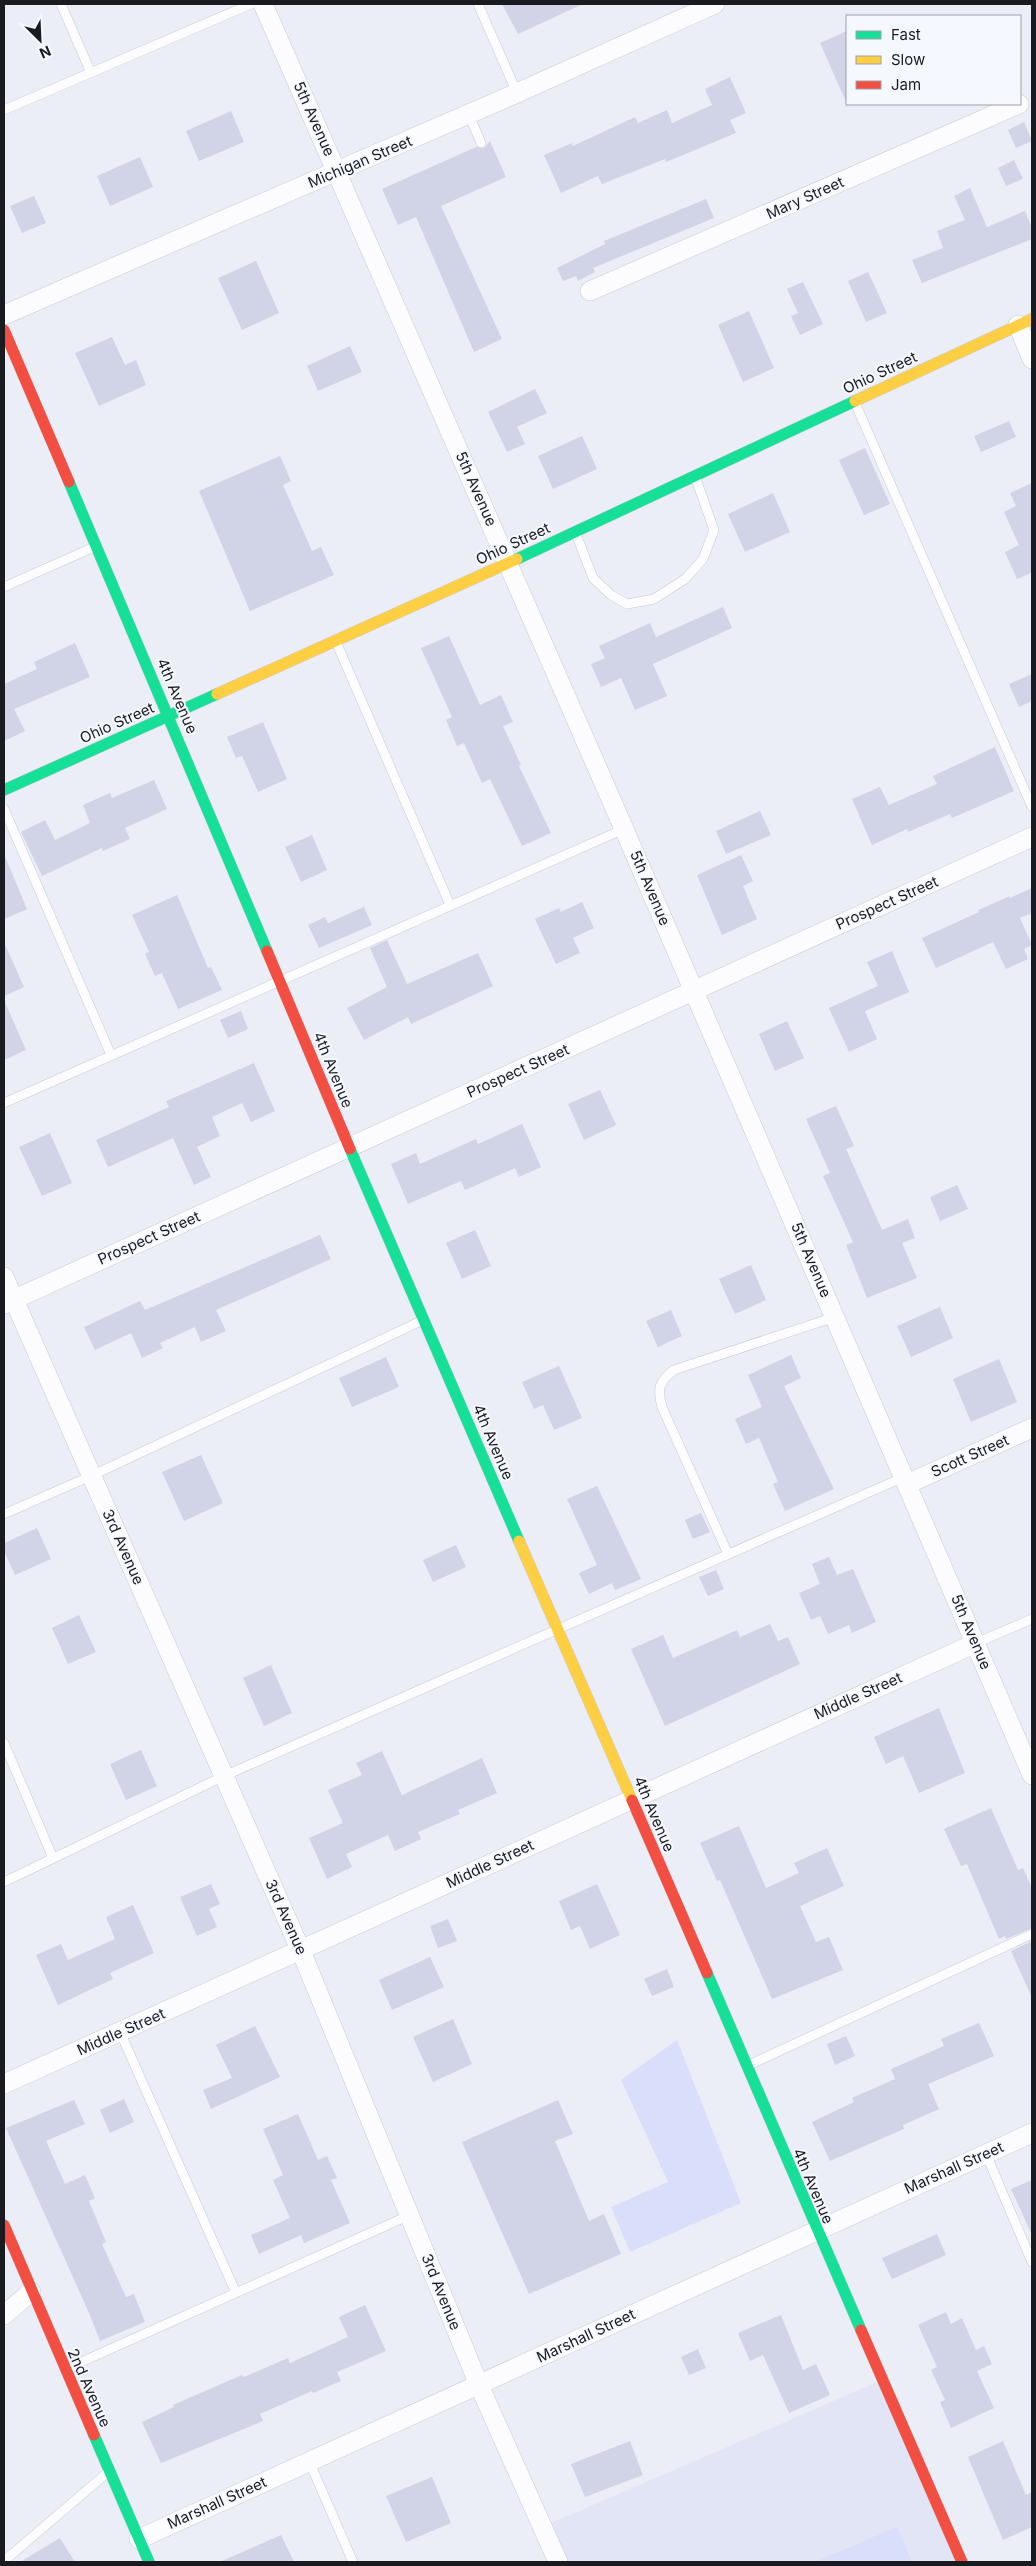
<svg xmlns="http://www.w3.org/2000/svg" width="1036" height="2566" font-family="Inter,sans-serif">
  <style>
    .built { fill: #e1e5f6 }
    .green { fill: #d9defa }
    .building { fill: #d0d4e6 }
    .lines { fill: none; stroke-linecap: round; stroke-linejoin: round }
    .lane-casing { stroke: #c8cad1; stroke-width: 10 }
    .street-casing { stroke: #c8cad1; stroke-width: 20 }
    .fast-casing { stroke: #c8cad1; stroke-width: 12 }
    .slow-casing { stroke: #c8cad1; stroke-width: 12 }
    .jam-casing { stroke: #c8cad1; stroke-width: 12 }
    .lane { stroke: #fcfcfe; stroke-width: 9 }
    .street { stroke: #fcfcfe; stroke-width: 19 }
    .fast { stroke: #16e098; stroke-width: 11 }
    .slow { stroke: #ffcf43; stroke-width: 11 }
    .jam { stroke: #f24e42; stroke-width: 11 }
    .labels { text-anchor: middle; stroke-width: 4; stroke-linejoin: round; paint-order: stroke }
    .street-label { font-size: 15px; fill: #1a1b21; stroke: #f6f8ff }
  </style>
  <rect width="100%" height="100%" fill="#ebeef7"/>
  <!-- built -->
  <path class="built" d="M882,2380L962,2562H558L542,2527Z"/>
  <!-- green -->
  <path class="green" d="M677,2040L741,2203L630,2252L611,2207L668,2182L621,2080Z
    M897,2527L912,2562H815Z"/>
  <!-- building -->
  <path class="building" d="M502,4H583L518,34Z
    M847,31V104L820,43Z
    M730,77L746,113L730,120L736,133L666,162L665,159L602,184L598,176L561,193L544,155L572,143L573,146L635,117L638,123L667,110L672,123L712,105L705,89Z
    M231,111L244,142L199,161L186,131Z
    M1024,122L1032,141L1016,148L1008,130Z
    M490,141L506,177L441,206L502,339L474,352L416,217L398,225L382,189L476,147L484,148Z
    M140,157L153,187L110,206L97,176Z
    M1014,160L1023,179L1006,186L998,168Z
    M970,188L987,227L1025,211L1032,228V239L922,283L912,260L943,248L937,231L965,220L954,196Z
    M34,196L46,223L22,233L10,206Z
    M706,199L714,218L593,268L595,272L578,281L576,276L563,281L557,268L605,244L604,241Z
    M256,261L279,313L242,330L218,278Z
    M868,272L887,313L866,322L848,281Z
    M803,282L823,324L800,335L791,316L798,313L787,289Z
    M749,311L774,368L743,382L718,325Z
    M112,337L125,365L136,360L146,385L99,406L75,353Z
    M350,346L362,372L318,391L307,366Z
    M535,389L547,413L517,427L525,444L507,452L488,412Z
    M1009,421L1016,437L981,452L974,436Z
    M582,436L597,469L553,489L538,456Z
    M865,448L890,504L864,515L839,460Z
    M280,456L291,481L283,485L312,551L321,547L334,575L250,611L199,491Z
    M1032,483V576L1031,573L1017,579L1005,552L1019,545L1004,512L1016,506L1010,493Z
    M773,493L790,532L745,552L728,514Z
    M723,607L732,628L653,664L667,696L635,710L621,678L601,687L591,664L605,658L599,646L650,623L656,637Z
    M449,636L480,705L501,695L513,722L503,726L521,765L519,766L551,833L522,846L490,779L482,783L464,743L457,746L446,720L452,717L421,648Z
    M75,643L90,677L14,709L25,731L4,741V684L37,669L34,662Z
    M1032,674V701L1019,707L1009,684Z
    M263,722L287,779L258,792L242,756L236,758L227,737Z
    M995,747L1014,791L952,818L950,814L908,832L907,829L872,845L852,799L880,787L889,805L937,784L933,776Z
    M154,780L167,809L125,828L130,839L103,851L102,848L42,876L21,832L45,820L55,840L90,823L83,805L110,793L112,798Z
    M760,811L771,835L726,854L716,831Z
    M312,835L327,870L301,882L285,847Z
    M4,854L27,909L4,919Z
    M741,855L753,881L743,886L757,919L722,935L697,875Z
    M1032,888V913L1020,918L1032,945L1024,949L1028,959L1006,969L993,942L936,968L922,938L979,912L978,910L1010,896V898Z
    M177,895L208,968L211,967L222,990L178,1009L162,973L155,976L145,954L149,952L132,915Z
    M582,902L594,928L573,938L580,953L556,964L535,919L559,908L561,912Z
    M364,907L372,925L319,948L308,925L325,917L328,923Z
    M387,940L407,984L478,953L493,986L411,1024L408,1017L364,1040L347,1008L387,987L370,948Z
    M4,942L24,987L4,996Z
    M892,951L909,992L865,1011L877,1039L849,1052L829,1008L878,986L867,962Z
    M4,1000L26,1050L4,1060Z
    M241,1011L248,1029L228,1038L220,1020Z
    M787,1021L804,1058L775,1071L759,1034Z
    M254,1063L275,1111L251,1122L242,1103L212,1117L220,1136L197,1147L211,1177L194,1185L173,1138L108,1167L96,1140L169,1107L166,1101Z
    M600,1090L616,1125L584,1140L568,1104Z
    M836,1106L854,1146L846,1149L882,1230L908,1219L915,1238L902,1243L917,1278L867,1298L846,1245L853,1242L823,1176L830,1173L806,1119Z
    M522,1124L541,1167L519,1177L515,1168L465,1190L461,1181L408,1204L391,1164L416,1153L420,1164L476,1139L478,1144Z
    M50,1133L72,1183L42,1196L19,1147Z
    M957,1185L968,1209L940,1221L930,1197Z
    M475,1230L491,1266L462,1279L446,1243Z
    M320,1235L331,1259L216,1310L226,1331L201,1342L195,1327L160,1343L163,1348L142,1358L131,1333L95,1350L84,1327L140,1301L145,1310Z
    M751,1265L766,1300L735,1314L719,1279Z
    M940,1307L953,1338L911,1357L897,1326Z
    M671,1310L682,1336L658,1347L646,1321Z
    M791,1355L801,1378L784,1386L834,1489L785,1511L773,1484L778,1482L759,1438L746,1444L735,1419L762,1407L748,1375Z
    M386,1357L399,1387L352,1407L339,1378Z
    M999,1359L1017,1402L971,1422L953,1379Z
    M559,1366L582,1418L554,1430L543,1405L534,1409L522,1382Z
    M201,1455L223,1503L184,1521L162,1472Z
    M597,1486L641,1579L615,1590L612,1583L589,1594L579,1573L597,1565L567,1499Z
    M701,1513L710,1532L693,1539L685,1520Z
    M37,1528L51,1559L15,1575L4,1551V1543Z
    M456,1545L466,1567L433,1582L423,1560Z
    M829,1557L837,1575L853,1569L876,1622L852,1633L849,1625L828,1634L820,1616L811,1620L799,1593L820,1584L812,1564Z
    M716,1570L724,1589L708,1596L699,1577Z
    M79,1615L96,1652L68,1664L52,1628Z
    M770,1624L778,1641L788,1637L800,1664L665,1726L631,1649L663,1635L673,1658L737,1630L740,1637Z
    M271,1665L292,1713L264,1726L243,1678Z
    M939,1708L965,1773L919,1793L903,1756L886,1764L874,1737Z
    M141,1750L157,1786L126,1800L110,1764Z
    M382,1751L402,1795L482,1758L497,1793L458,1810L460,1814L418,1832L421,1839L395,1851L388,1835L346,1854L352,1867L327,1879L309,1838L343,1823L328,1790L362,1775L356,1763Z
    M991,1808L1018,1870L1023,1868L1032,1888V1928L1006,1939L1005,1936L999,1939L967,1864L961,1866L944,1829Z
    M739,1826L766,1888L799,1873L794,1863L827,1848L844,1886L800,1906L816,1942L829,1937L843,1970L772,1999L720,1880L717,1881L700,1843Z
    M211,1884L220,1904L209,1909L217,1927L197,1936L180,1897Z
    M597,1884L620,1935L590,1949L580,1926L571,1930L559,1901Z
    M133,1905L154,1953L110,1973L113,1979L58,2005L36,1955L61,1944L68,1960L115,1939L106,1917Z
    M448,1919L457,1941L438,1948L430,1926Z
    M1032,1941V1998L1011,1951Z
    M430,1957L444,1987L392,2010L379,1980Z
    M667,1969L674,1987L652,1996L644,1979Z
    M453,2019L472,2064L433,2082L413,2037Z
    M979,2023L994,2056L928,2084L939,2109L903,2125L904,2129L830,2161L812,2122L854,2102L852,2098L895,2079L891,2069L944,2046L941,2039Z
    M255,2026L280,2077L211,2109L203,2090L232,2078L216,2045Z
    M846,2036L855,2056L835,2065L827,2044Z
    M124,2099L134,2122L110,2133L100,2110Z
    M74,2100L85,2124L46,2141L65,2184L85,2175L95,2198L89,2201L106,2242L102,2244L126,2297L134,2294L145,2322L100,2341L89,2313L6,2128Z
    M558,2100L573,2134L555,2141L589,2221L604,2214L621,2254L529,2294L462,2142Z
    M298,2114L318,2160L327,2156L337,2178L331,2180L350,2223L304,2243L301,2235L259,2254L251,2235L290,2218L273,2180L283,2175L263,2129Z
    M1032,2180V2235L1011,2189Z
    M937,2234L946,2255L892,2279L882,2258Z
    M365,2305L386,2351L337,2372L341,2381L313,2393L312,2391L260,2414L263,2421L161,2463L142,2422L174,2407L173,2405L242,2375L244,2377L288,2358L290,2363L348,2337L339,2317Z
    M946,2312L951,2324L962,2318L976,2350L984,2346L992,2364L977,2371L994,2408L951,2428L940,2402L945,2400L931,2370L937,2367L918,2325Z
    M781,2315L803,2370L816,2364L830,2395L789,2413L763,2355L750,2361L738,2333Z
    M698,2349L706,2368L689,2375L681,2357Z
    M630,2441L643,2475L585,2497L571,2464Z
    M1003,2441L1026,2495L1032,2492V2527L1003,2540L968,2457Z
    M432,2477L451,2523L406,2542L386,2496Z
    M281,2535L294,2562H220Z
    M60,2538L75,2562H20Z"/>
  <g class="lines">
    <defs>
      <path id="lane" d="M61,4L91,73
        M478,4L517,93
        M4,110L251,4
        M469,115L481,143
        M856,405L1032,807
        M576,534L593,578L611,595L627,604L654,599L685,579L703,559L714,530L696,479
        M4,587L94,547
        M337,644L450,905
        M4,809L111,1055
        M4,1103L624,829
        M4,1514L91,1476L421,1321
        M728,1554L662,1407C657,1389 659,1381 674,1370L835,1317
        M976,1643L1032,1619
        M4,1743L53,1858
        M4,1882L224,1776L904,1477
        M120,2032L236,2293
        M749,2065L1032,1934
        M986,2154L1032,2262
        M68,2368L410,2215
        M309,2461L353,2562
        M4,2561L107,2473"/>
      <path id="street" d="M263,4L624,829L1032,1775
        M590,291L1019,104
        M4,315L517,93L715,4
        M1018,325L1032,359
        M4,1277L301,1951L479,2385L558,2562
        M4,1304L1032,837
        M907,1484L1032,1428
        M4,2084C329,1939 651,1789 976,1643
        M4,2315L31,2292
        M139,2539L1032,2133"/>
      <path id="fast" d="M69,482L267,951
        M517,559L855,401
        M4,790L217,694
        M350,1149L519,1541
        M707,1973L861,2330
        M94,2435L149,2562"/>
      <path id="slow" d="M855,401L1032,319
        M217,694L517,559
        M519,1541L632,1800"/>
      <path id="jam" d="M4,330L69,482
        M267,951L350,1149
        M632,1800L707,1973
        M4,2225L94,2435
        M861,2330L962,2562"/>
    </defs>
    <!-- lane casing -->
    <use href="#lane" class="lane-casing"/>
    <!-- street casing -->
    <use href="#street" class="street-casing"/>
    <!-- fast casing -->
    <use href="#fast" class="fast-casing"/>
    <!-- slow casing -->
    <use href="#slow" class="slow-casing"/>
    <!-- jam casing -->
    <use href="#jam" class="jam-casing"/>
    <!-- lane -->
    <use href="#lane" class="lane"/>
    <!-- street -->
    <use href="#street" class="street"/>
    <!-- fast -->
    <use href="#fast" class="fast"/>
    <!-- slow -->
    <use href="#slow" class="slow"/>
    <!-- jam -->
    <use href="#jam" class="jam"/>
  </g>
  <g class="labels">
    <!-- street labels -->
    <g class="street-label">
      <text transform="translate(314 119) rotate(66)" y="5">5th Avenue</text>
      <text transform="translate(360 162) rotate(-23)" y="5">Michigan Street</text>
      <text transform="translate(805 198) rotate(-24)" y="5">Mary Street</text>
      <text transform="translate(880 373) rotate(-25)" y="5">Ohio Street</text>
      <text transform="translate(476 489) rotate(66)" y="5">5th Avenue</text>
      <text transform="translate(513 544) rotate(-25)" y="5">Ohio Street</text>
      <text transform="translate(177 696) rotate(67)" y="5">4th Avenue</text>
      <text transform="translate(117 723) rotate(-24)" y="5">Ohio Street</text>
      <text transform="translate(650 888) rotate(67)" y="5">5th Avenue</text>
      <text transform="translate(887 903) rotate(-24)" y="5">Prospect Street</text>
      <text transform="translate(333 1070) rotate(68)" y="5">4th Avenue</text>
      <text transform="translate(518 1071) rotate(-24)" y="5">Prospect Street</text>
      <text transform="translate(149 1238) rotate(-24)" y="5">Prospect Street</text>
      <text transform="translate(811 1260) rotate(67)" y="5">5th Avenue</text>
      <text transform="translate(493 1442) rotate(67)" y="5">4th Avenue</text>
      <text transform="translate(970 1456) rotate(-24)" y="5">Scott Street</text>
      <text transform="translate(123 1547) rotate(66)" y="5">3rd Avenue</text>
      <text transform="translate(971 1632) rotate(67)" y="5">5th Avenue</text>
      <text transform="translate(858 1696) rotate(-24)" y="5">Middle Street</text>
      <text transform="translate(654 1814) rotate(67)" y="5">4th Avenue</text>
      <text transform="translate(490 1864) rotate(-25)" y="5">Middle Street</text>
      <text transform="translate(286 1917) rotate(66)" y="5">3rd Avenue</text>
      <text transform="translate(121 2032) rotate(-24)" y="5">Middle Street</text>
      <text transform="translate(954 2168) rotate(-24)" y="5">Marshall Street</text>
      <text transform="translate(813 2186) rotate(67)" y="5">4th Avenue</text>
      <text transform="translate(441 2292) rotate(68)" y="5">3rd Avenue</text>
      <text transform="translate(586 2336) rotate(-25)" y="5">Marshall Street</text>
      <text transform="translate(89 2388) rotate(66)" y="5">2nd Avenue</text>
      <text transform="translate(217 2503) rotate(-24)" y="5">Marshall Street</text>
    </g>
  </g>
  <!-- border -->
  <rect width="1036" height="2566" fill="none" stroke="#1a1b21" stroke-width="10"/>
  <!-- legend -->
  <rect x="846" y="15" width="175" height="90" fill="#f6f8ff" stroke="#9ea0a6"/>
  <rect x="856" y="31" width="25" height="8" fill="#16e098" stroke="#9ea0a6"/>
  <text x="891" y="40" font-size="15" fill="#1a1b21">Fast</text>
  <rect x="856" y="56" width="25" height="8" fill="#ffcf43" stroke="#9ea0a6"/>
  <text x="891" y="65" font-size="15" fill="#1a1b21">Slow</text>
  <rect x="856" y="81" width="25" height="8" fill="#f24e42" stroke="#9ea0a6"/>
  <text x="891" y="90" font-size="15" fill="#1a1b21">Jam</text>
  <!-- north arrow -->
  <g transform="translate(40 40) rotate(156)" stroke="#f6f8ff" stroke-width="4" paint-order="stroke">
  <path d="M0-4L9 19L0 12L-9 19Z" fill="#1a1b21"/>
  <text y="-8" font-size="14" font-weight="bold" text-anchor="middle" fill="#1a1b21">N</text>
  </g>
</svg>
